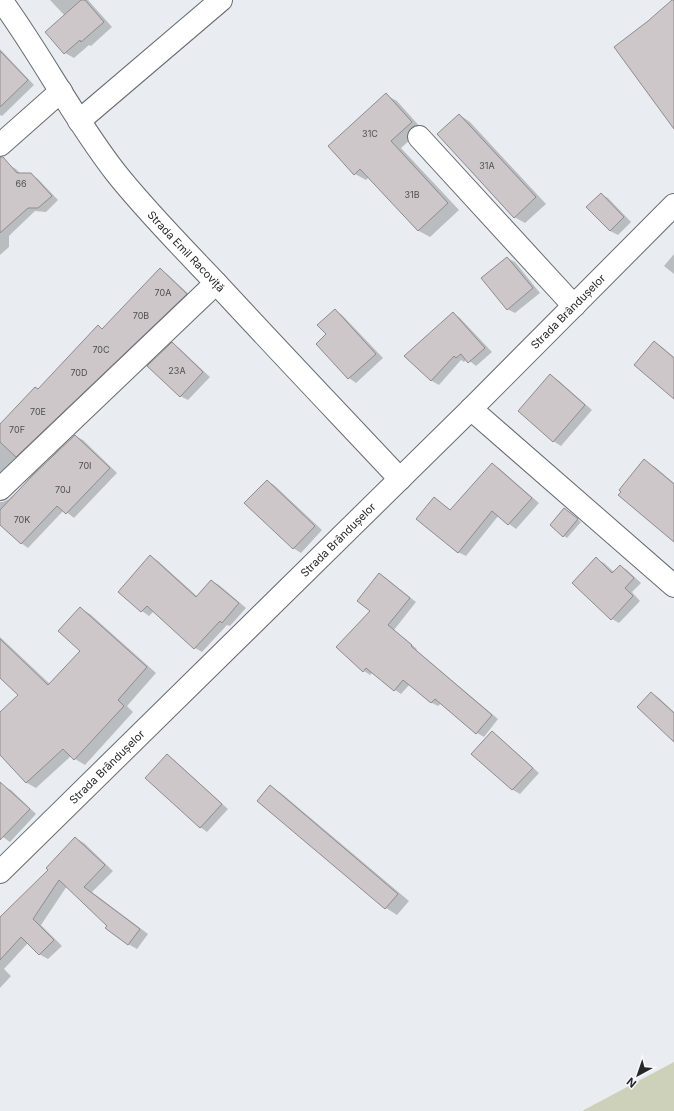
<svg xmlns="http://www.w3.org/2000/svg" width="674" height="1111" font-family="Inter,sans-serif">
  <style>
    .green { fill: #ced1ba }
    .shadow { fill: #0003 }
    .building { fill: #cdc7c9; stroke: #908b8d }
    .lines { fill: none; stroke-linecap: round; stroke-linejoin: round }
    .minor-casing { stroke: #686b6f; stroke-width: 24 }
    .minor { stroke: #fff; stroke-width: 22 }
    .labels { text-anchor: middle; stroke-width: 3.5; stroke-linejoin: round; paint-order: stroke }
    .number-label { font-size: 9px; fill: #504f51 }
    .street-label { font-size: 11px; fill: #262729; stroke: #f6fafe }
  </style>
  <rect width="100%" height="100%" fill="#e9edf1"/>
  <!-- green -->
  <path class="green" d="M674,1062V1111H582Z"/>
  <!-- shadow -->
  <path class="shadow" d="M50,0H88L112,27L91,46L89,45L74,58L65,53V16Z
    M0,49L34,85L2,116L0,115Z
    M386,95L397,101L422,129L401,148L459,210L430,237L419,231L369,177L366,180L355,174Z
    M460,115L470,122L546,204L525,223L514,217Z
    M9,165L16,169L21,174H30L38,179L58,200L46,212L35,211L14,231L9,236V247L0,255V173Z
    M601,194L608,198L631,222L618,235L610,231Z
    M674,254V274L664,266Z
    M507,258L515,262L540,293L515,313L507,309Z
    M160,269L167,274L193,298L0,483V425L38,390L98,327L103,330Z
    M335,310L342,315L383,358L356,383L349,378L317,344L327,334Z
    M453,313L460,318L492,352L476,366L467,359L464,362L461,360L439,385L432,381L405,356Z
    M654,342L662,347L674,357V398Z
    M172,344L179,348L210,377L188,400L180,396Z
    M550,376L558,380L592,410L561,446L553,441Z
    M75,436L83,440L117,473L74,518L64,510L28,548L21,543L0,523V502H3L9,499Z
    M644,461L655,467L674,483V539Z
    M492,464L499,468L539,503L516,529L509,524L499,515L466,556L458,552L434,498L451,510Z
    M267,481L274,485L322,530L301,553L293,548Z
    M568,511L581,522L567,538L564,536Z
    M150,556L158,561L198,597L212,581L219,585L246,608L230,626L227,625L202,652L195,648L154,611L149,616L142,611L119,592Z
    M596,559L604,563L614,572L620,566L627,570L641,583L632,592L640,601L619,623L612,619Z
    M380,574L386,578L416,602L394,630L417,649L416,650L498,719L484,737L477,733L441,703L438,706L432,703L410,684L401,694L395,690L373,672L370,675L364,671L372,611Z
    M80,608L90,614L156,673L127,706L133,712L85,765L75,759L71,756L36,788L27,783L0,754V714L20,695L0,677V637L50,684L81,651Z
    M651,693L659,698L674,712V741Z
    M492,733L499,737L539,773L520,794L513,790L473,754Z
    M167,756L174,760L228,809L207,832L200,827Z
    M3,786L11,790L36,814L10,842L0,835V789Z
    M270,787L281,793L409,901L397,915L386,908L258,801Z
    M75,838L84,843L113,871L92,892L148,934L137,949L128,944L67,886L41,925L62,946L48,959L39,954L28,943L4,969L11,976L0,988V932Z"/>
  <!-- building -->
  <path class="building" d="M81,0H85L104,22L81,42L80,40L64,54L45,32Z
    M672,0H674V129L614,47L648,21Z
    M0,51L28,80L0,107Z
    M386,93L412,122L391,141L448,203L418,231L360,169L354,175L328,146Z
    M459,114L536,197L514,218L437,134Z
    M0,157H3L17,173H31L52,196L38,208H28L0,233Z
    M601,193L624,217L610,231L586,207Z
    M507,257L533,288L507,310L481,278Z
    M160,268L187,294L16,457L0,442V424L35,387L38,389L98,325L102,329Z
    M335,309L376,354L348,379L316,344L326,334L317,325Z
    M453,312L485,348L468,363L461,354L456,358L454,356L431,381L404,356Z
    M654,341L674,358V399L634,365Z
    M172,342L203,372L180,397L147,366Z
    M550,374L585,405L553,442L518,411Z
    M75,435L110,468L66,514L57,506L21,544L0,525V510L33,475Z
    M644,459L674,484V542L618,495L621,492L619,490Z
    M492,463L532,498L508,525L492,511L458,553L416,519L434,497L450,510Z
    M267,480L315,526L293,549L244,503Z
    M564,508L578,519L563,537L550,525Z
    M150,555L196,597L211,580L239,603L222,623L220,621L194,649L147,606L141,612L118,592Z
    M596,557L612,573L620,565L634,578L625,588L633,596L611,620L572,583Z
    M379,573L410,598L388,625L412,645L411,646L492,715L476,734L435,699L431,703L403,680L394,691L366,668L363,672L336,647L370,611L357,601Z
    M80,607L147,667L118,700L124,706L74,760L63,749L26,783L0,755V712L18,695L0,678V639L48,685L80,651L58,631Z
    M651,692L674,713V742L637,707Z
    M492,731L533,768L512,790L471,754Z
    M167,754L222,804L200,828L145,778Z
    M0,782L30,809L0,840Z
    M270,785L398,894L385,909L257,801Z
    M75,837L105,865L84,887L140,929L128,945L105,928L107,926L59,880L33,919L54,940L39,955L21,937L0,960V917L48,870L46,868Z"/>
  <g class="lines">
    <defs>
      <g id="minor">
        <path id="s1" d="M1,0C42,56 73,118 116,173C147,212 183,248 217,284C278,350 339,414 400,479"/>
        <path d="M79,121L221,0"/>
        <path d="M419,137L574,306"/>
        <path d="M0,145L61,91"/>
        <path d="M471,409L674,586"/>
        <path d="M0,489L216,283"/>
        <path id="s2" d="M0,872L471,409L674,205"/>
      </g>
    </defs>
    <!-- minor casing -->
    <use href="#minor" class="minor-casing"/>
    <!-- minor -->
    <use href="#minor" class="minor"/>
  </g>
  <g class="labels">
    <!-- number labels -->
    <g class="number-label">
      <text x="370" y="137">31C</text>
      <text x="487" y="169">31A</text>
      <text x="21" y="187">66</text>
      <text x="412" y="198">31B</text>
      <text x="163" y="296">70A</text>
      <text x="141" y="319">70B</text>
      <text x="101" y="353">70C</text>
      <text x="177" y="374">23A</text>
      <text x="79" y="376">70D</text>
      <text x="38" y="415">70E</text>
      <text x="17" y="433">70F</text>
      <text x="85" y="469">70I</text>
      <text x="63" y="493">70J</text>
      <text x="22" y="523">70K</text>
    </g>
    <!-- street labels -->
    <g class="street-label">
      <text dy="4" stroke="none"><textPath href="#s1" startOffset="313">Strada Emil Racoviță</textPath></text>
      <text dy="4" stroke="none"><textPath href="#s2" startOffset="798">Strada Brândușelor</textPath></text>
      <text dy="4" stroke="none"><textPath href="#s2" startOffset="474">Strada Brândușelor</textPath></text>
      <text dy="4" stroke="none"><textPath href="#s2" startOffset="150">Strada Brândușelor</textPath></text>
    </g>
  </g>
  <!-- north arrow -->
  <g transform="translate(638 1075) rotate(220)" stroke="#f6fafe" stroke-width="3" paint-order="stroke">
  <path d="M0-3L7 15L0 10L-7 15Z" fill="#262729"/>
  <text y="-6" font-size="11" font-weight="bold" text-anchor="middle" fill="#262729">N</text>
  </g>
</svg>
